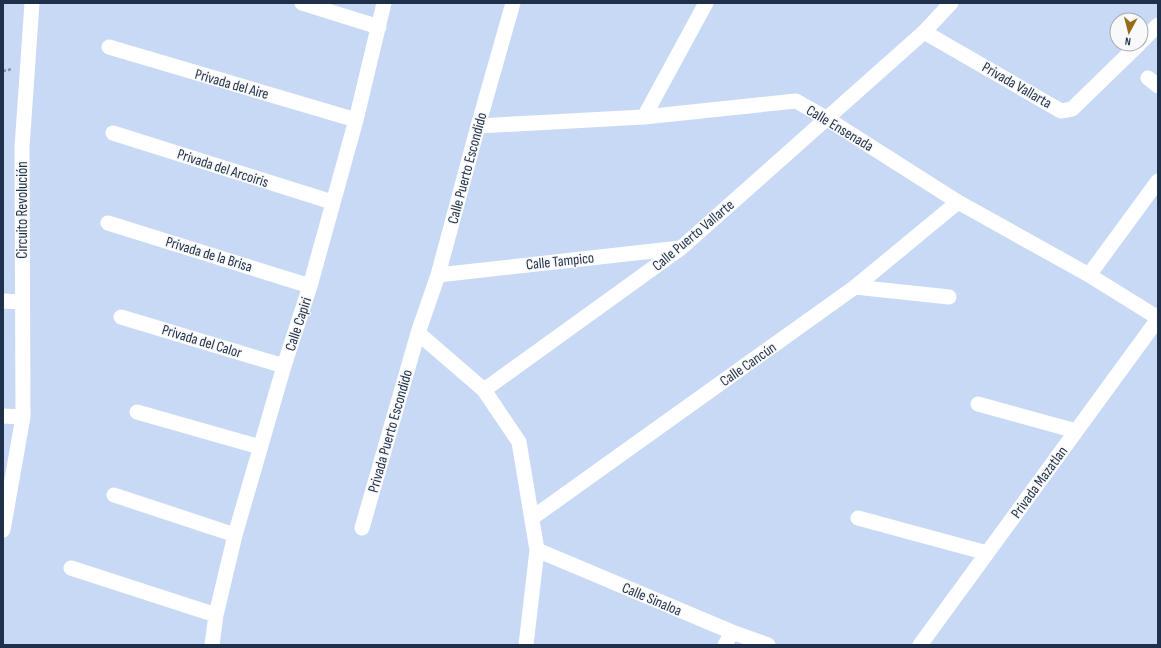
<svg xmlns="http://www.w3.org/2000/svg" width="1161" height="648" font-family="'Sofia Sans Condensed',sans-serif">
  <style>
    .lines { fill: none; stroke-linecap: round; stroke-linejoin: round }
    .path { stroke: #8394af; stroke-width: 2.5; stroke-dasharray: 3 2; stroke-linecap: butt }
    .street { stroke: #fff; stroke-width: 15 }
    .labels { text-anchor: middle; stroke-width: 3; stroke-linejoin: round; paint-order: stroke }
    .street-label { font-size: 15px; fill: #1f304a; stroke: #f9f9f9 }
  </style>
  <rect width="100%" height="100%" fill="#c8d9f5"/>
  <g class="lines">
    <!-- path -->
    <path class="path" d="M3,71L12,69"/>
    <!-- street -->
    <path class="street" d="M302,3L379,27
      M924,32L1061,111L1072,109L1139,44
      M1141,42L1158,25
      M109,47L356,120
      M1148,78L1158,86
      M644,117L706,3
      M478,126L644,117L796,101L826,118L958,202L1089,275L1158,318
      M113,133L332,202
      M108,223L310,286
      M438,275L680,248
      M1089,275L1158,181
      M855,287L949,297
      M3,301L22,302
      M121,317L284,366
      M418,333L484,390L519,442L537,550L526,645
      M484,390L681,248L924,32L951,3
      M978,404L1076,431
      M137,412L260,447
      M3,416L23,417
      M114,495L235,535
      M532,518L855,287L958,202
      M858,518L987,553
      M362,528L418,333L438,275L478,126L513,3
      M3,530L23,417L22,147L32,3
      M537,550L732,632L768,645
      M71,568L216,615
      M212,645L216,615L235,535L284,366L310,286L356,120L384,3
      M725,645L732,632
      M920,645L1158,319"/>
  </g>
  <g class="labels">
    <!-- street labels -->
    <g class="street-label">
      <text transform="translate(232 84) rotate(16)" y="5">Privada del Aire</text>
      <text transform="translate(1017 85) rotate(30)" y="5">Privada Vallarta</text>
      <text transform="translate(840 128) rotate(31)" y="5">Calle Ensenada</text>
      <text transform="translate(223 168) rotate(18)" y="5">Privada del Arcoiris</text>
      <text transform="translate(467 168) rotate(-75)" y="5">Calle Puerto Escondido</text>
      <text transform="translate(22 210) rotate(-90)" y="5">Circuito Revolución</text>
      <text transform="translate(693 235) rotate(-40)" y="5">Calle Puerto Vallarte</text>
      <text transform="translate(209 254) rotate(17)" y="5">Privada de la Brisa</text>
      <text transform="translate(560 261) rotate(-6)" y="5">Calle Tampico</text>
      <text transform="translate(298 324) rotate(-72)" y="5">Calle Capiri</text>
      <text transform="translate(202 341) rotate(17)" y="5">Privada del Calor</text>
      <text transform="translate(748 364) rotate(-35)" y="5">Calle Cancún</text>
      <text transform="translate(390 431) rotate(-74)" y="5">Privada Puerto Escondido</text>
      <text transform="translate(1039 482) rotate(-54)" y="5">Privada Mazatlan</text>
      <text transform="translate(652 599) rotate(23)" y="5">Calle Sinaloa</text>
    </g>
  </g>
  <!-- border -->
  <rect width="1161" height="648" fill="none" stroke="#1f304a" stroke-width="8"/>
  <!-- north arrow -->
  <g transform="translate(1129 32) rotate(187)"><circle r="19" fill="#f9f9f9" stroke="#a2a9b3"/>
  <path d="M0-3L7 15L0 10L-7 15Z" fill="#966c18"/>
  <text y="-6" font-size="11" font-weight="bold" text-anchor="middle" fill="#1f304a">N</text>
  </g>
</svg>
